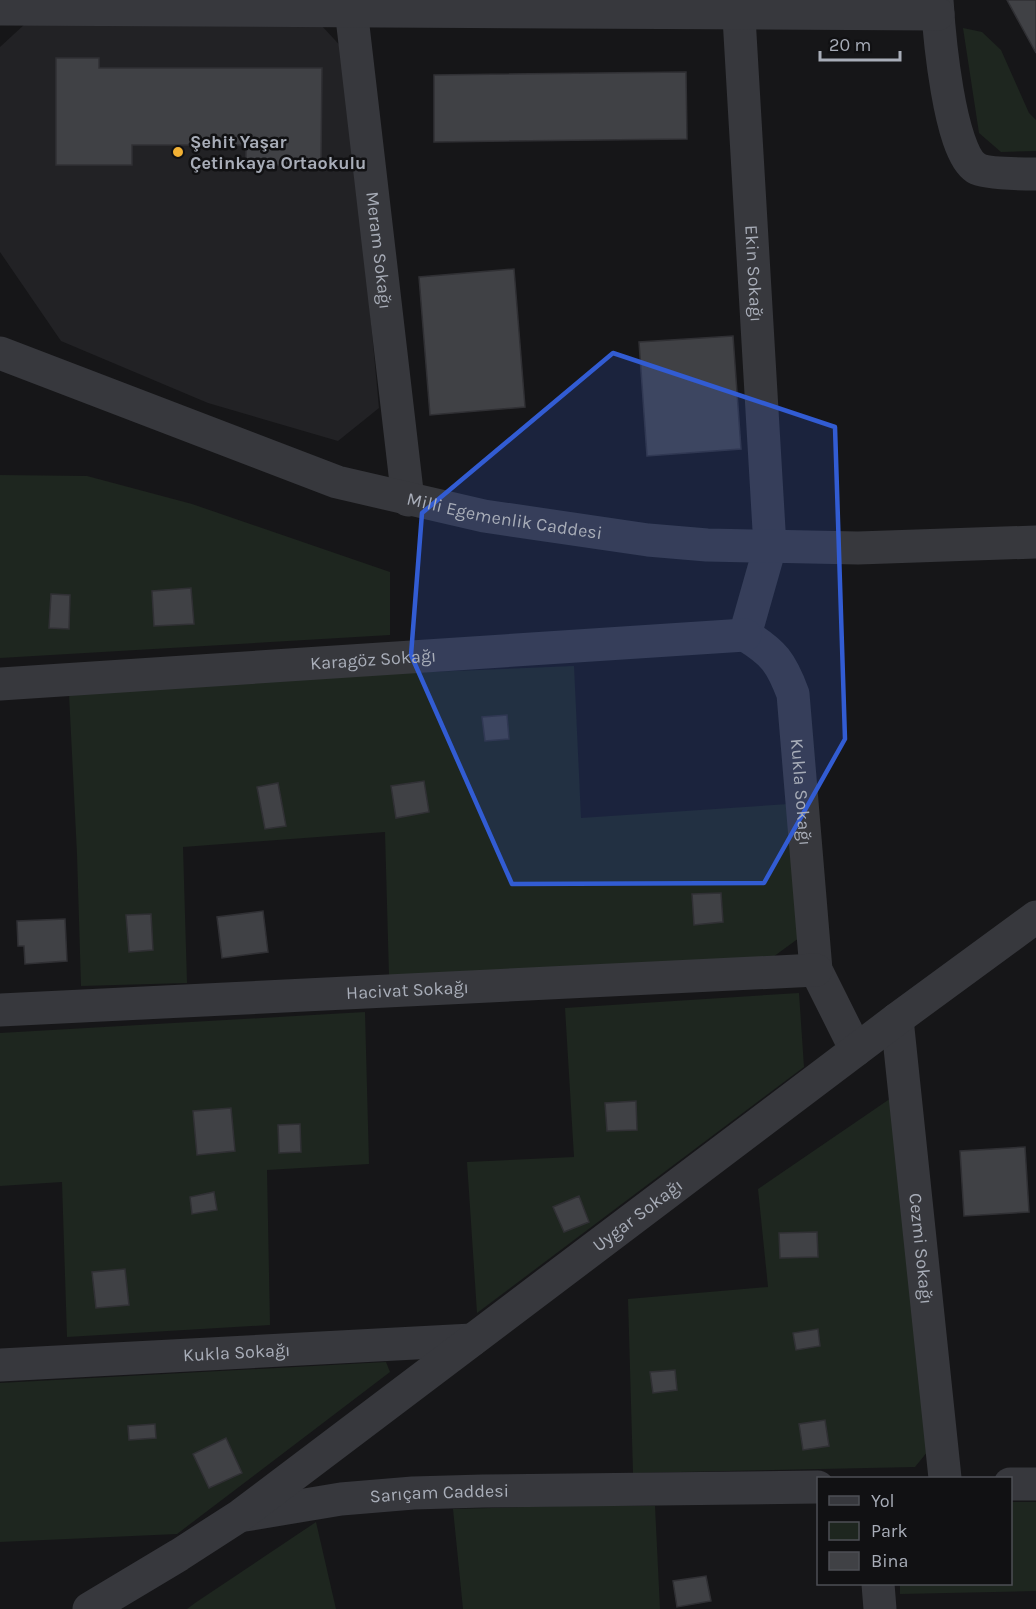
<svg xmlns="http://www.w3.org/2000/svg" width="1036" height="1609" font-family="Karla,sans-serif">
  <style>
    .built { fill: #222225 }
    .green { fill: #1e261f }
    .building { fill: #404145; stroke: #303034; stroke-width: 1.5 }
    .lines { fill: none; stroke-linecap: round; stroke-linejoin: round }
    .minor { stroke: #37383d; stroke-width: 33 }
    .marked { fill: #325cd3; fill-opacity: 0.2; stroke: #325cd3; stroke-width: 4.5; stroke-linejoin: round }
    .poi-dot { fill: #f2b134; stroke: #111113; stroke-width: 2 }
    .labels { text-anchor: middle; stroke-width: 5; stroke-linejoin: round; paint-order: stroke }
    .poi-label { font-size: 18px; font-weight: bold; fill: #a8adb8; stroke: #111113; text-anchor: start }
    .street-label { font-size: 18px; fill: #a8adb8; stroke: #111113 }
  </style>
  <rect width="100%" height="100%" fill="#161618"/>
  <!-- built -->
  <path class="built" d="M26,23L322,26L346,52L379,408L338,441L208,403L61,341L0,252V47Z"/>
  <!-- green -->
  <path class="green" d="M963,28L982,32L1001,50L1029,113L1036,120V151L1001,152L979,133Z
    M0,475L87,476L192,504L390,572V635L0,658Z
    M574,666L581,818L789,804L799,938L773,957L389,976L385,832L183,847L187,983L81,986L77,854L69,694L379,674Z
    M799,993L804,1067L477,1313L467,1162L574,1157L565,1008Z
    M365,1012L369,1164L267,1170L270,1325L67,1337L62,1182L0,1186V1033Z
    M894,1096L932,1446L915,1467L633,1473L628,1299L768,1287L758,1189Z
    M386,1362L390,1372L177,1534L0,1542V1383Z
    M1011,1502H1036V1591L900,1594V1584H1010Z
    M559,1506H655L660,1609H463L453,1509Z
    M316,1522L336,1609H187L195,1603Z"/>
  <!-- building -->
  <path class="building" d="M1007,0H1036V53Z
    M56,58H99V68H322L321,165H246V145H132V165H56Z
    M686,72L687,139L434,142V75Z
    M514,269L525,407L430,415L419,277Z
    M733,336L741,449L647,456L639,342Z
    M191,588L194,624L154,626L152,591Z
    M51,594L70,595L69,629L49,628Z
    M507,715L509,739L485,741L482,717Z
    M424,781L429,812L396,818L391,786Z
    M278,783L286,826L265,829L257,787Z
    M721,893L723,922L694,925L692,894Z
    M263,911L268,952L222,958L217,917Z
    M151,914L153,950L129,952L126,915Z
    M65,919L67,961L25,964L24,946H18L17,921Z
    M636,1101L637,1130L607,1131L605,1103Z
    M231,1108L235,1151L197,1155L193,1111Z
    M300,1124L301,1152L279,1153L278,1125Z
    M1025,1147L1029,1212L964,1216L960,1151Z
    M214,1192L217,1210L192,1214L190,1197Z
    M579,1196L589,1222L564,1232L553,1207Z
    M817,1232L818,1257L780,1258L779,1233Z
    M125,1269L129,1305L96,1308L92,1272Z
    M818,1329L820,1346L796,1350L793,1333Z
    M675,1370L677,1390L653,1393L650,1372Z
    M825,1420L829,1446L803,1450L799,1424Z
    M155,1424L156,1438L129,1440L128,1426Z
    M226,1438L242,1473L209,1488L193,1454Z
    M706,1576L711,1601L677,1607L673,1581Z"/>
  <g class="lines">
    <!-- minor -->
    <g class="minor">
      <path id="s1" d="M350,0L408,500"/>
      <path id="s2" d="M738,0L770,547L745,635C774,653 781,662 793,694L816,970L856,1050"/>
      <path d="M937,0C939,33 949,151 976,168C986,174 1024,174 1036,174"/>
      <path d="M0,9L938,14"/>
      <path id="s3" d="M0,353L337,482L484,516L648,540L707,545L858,548L1036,542"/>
      <path id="s4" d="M0,684L745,635"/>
      <path id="s5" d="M0,1010L816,970"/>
      <path id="s6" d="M897,1019L945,1478"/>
      <path id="s7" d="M0,1365L472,1340"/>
      <path d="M1010,1484H1036"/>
      <path id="s8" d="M245,1515L341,1499L413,1493L483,1491L818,1487"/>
      <path d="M878,1584L880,1609"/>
      <path id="s9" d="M89,1609L179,1555L241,1515L897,1019L1036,917"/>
    </g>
  </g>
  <!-- marked area -->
  <path class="marked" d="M613,353L835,427L845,739L764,883L512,884L411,655L422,513Z"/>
  <!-- markers -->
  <circle class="poi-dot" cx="178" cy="152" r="6"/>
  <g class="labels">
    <!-- poi labels -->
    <g class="poi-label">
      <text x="190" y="148">Şehit Yaşar<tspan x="190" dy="21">Çetinkaya Ortaokulu</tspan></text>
    </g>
    <!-- street labels -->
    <g class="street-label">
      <text dy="6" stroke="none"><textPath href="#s1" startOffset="252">Meram Sokağı</textPath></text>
      <text dy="6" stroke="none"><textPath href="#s2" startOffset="274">Ekin Sokağı</textPath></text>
      <text dy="6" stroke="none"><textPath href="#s3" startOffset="532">Milli Egemenlik Caddesi</textPath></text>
      <text dy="6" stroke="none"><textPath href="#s4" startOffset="374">Karagöz Sokağı</textPath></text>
      <text dy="6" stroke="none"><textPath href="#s2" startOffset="816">Kukla Sokağı</textPath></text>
      <text dy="6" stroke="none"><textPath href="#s5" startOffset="408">Hacivat Sokağı</textPath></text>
      <text dy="6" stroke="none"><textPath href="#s9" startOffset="676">Uygar Sokağı</textPath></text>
      <text dy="6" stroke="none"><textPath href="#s6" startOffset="231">Cezmi Sokağı</textPath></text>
      <text dy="6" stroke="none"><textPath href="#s7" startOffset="237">Kukla Sokağı</textPath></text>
      <text dy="6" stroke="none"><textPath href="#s8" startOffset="196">Sarıçam Caddesi</textPath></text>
    </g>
  </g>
  <!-- legend -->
  <rect x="817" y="1477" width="195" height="108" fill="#111113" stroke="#4d4f55" stroke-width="1.5"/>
  <rect x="829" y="1496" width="30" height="9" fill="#37383d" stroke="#4d4f55" stroke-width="1.5"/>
  <text x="871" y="1507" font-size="18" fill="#a8adb8">Yol</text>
  <rect x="829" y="1522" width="30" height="18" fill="#1e261f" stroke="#4d4f55" stroke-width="1.5"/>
  <text x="871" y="1537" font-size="18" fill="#a8adb8">Park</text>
  <rect x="829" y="1552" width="30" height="18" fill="#404145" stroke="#4d4f55" stroke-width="1.5"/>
  <text x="871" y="1567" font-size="18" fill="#a8adb8">Bina</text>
  <!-- scale -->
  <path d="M820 51v9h80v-9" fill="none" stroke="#a8adb8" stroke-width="3"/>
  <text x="829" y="51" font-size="18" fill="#a8adb8" stroke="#111113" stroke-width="4.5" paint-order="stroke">20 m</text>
</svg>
